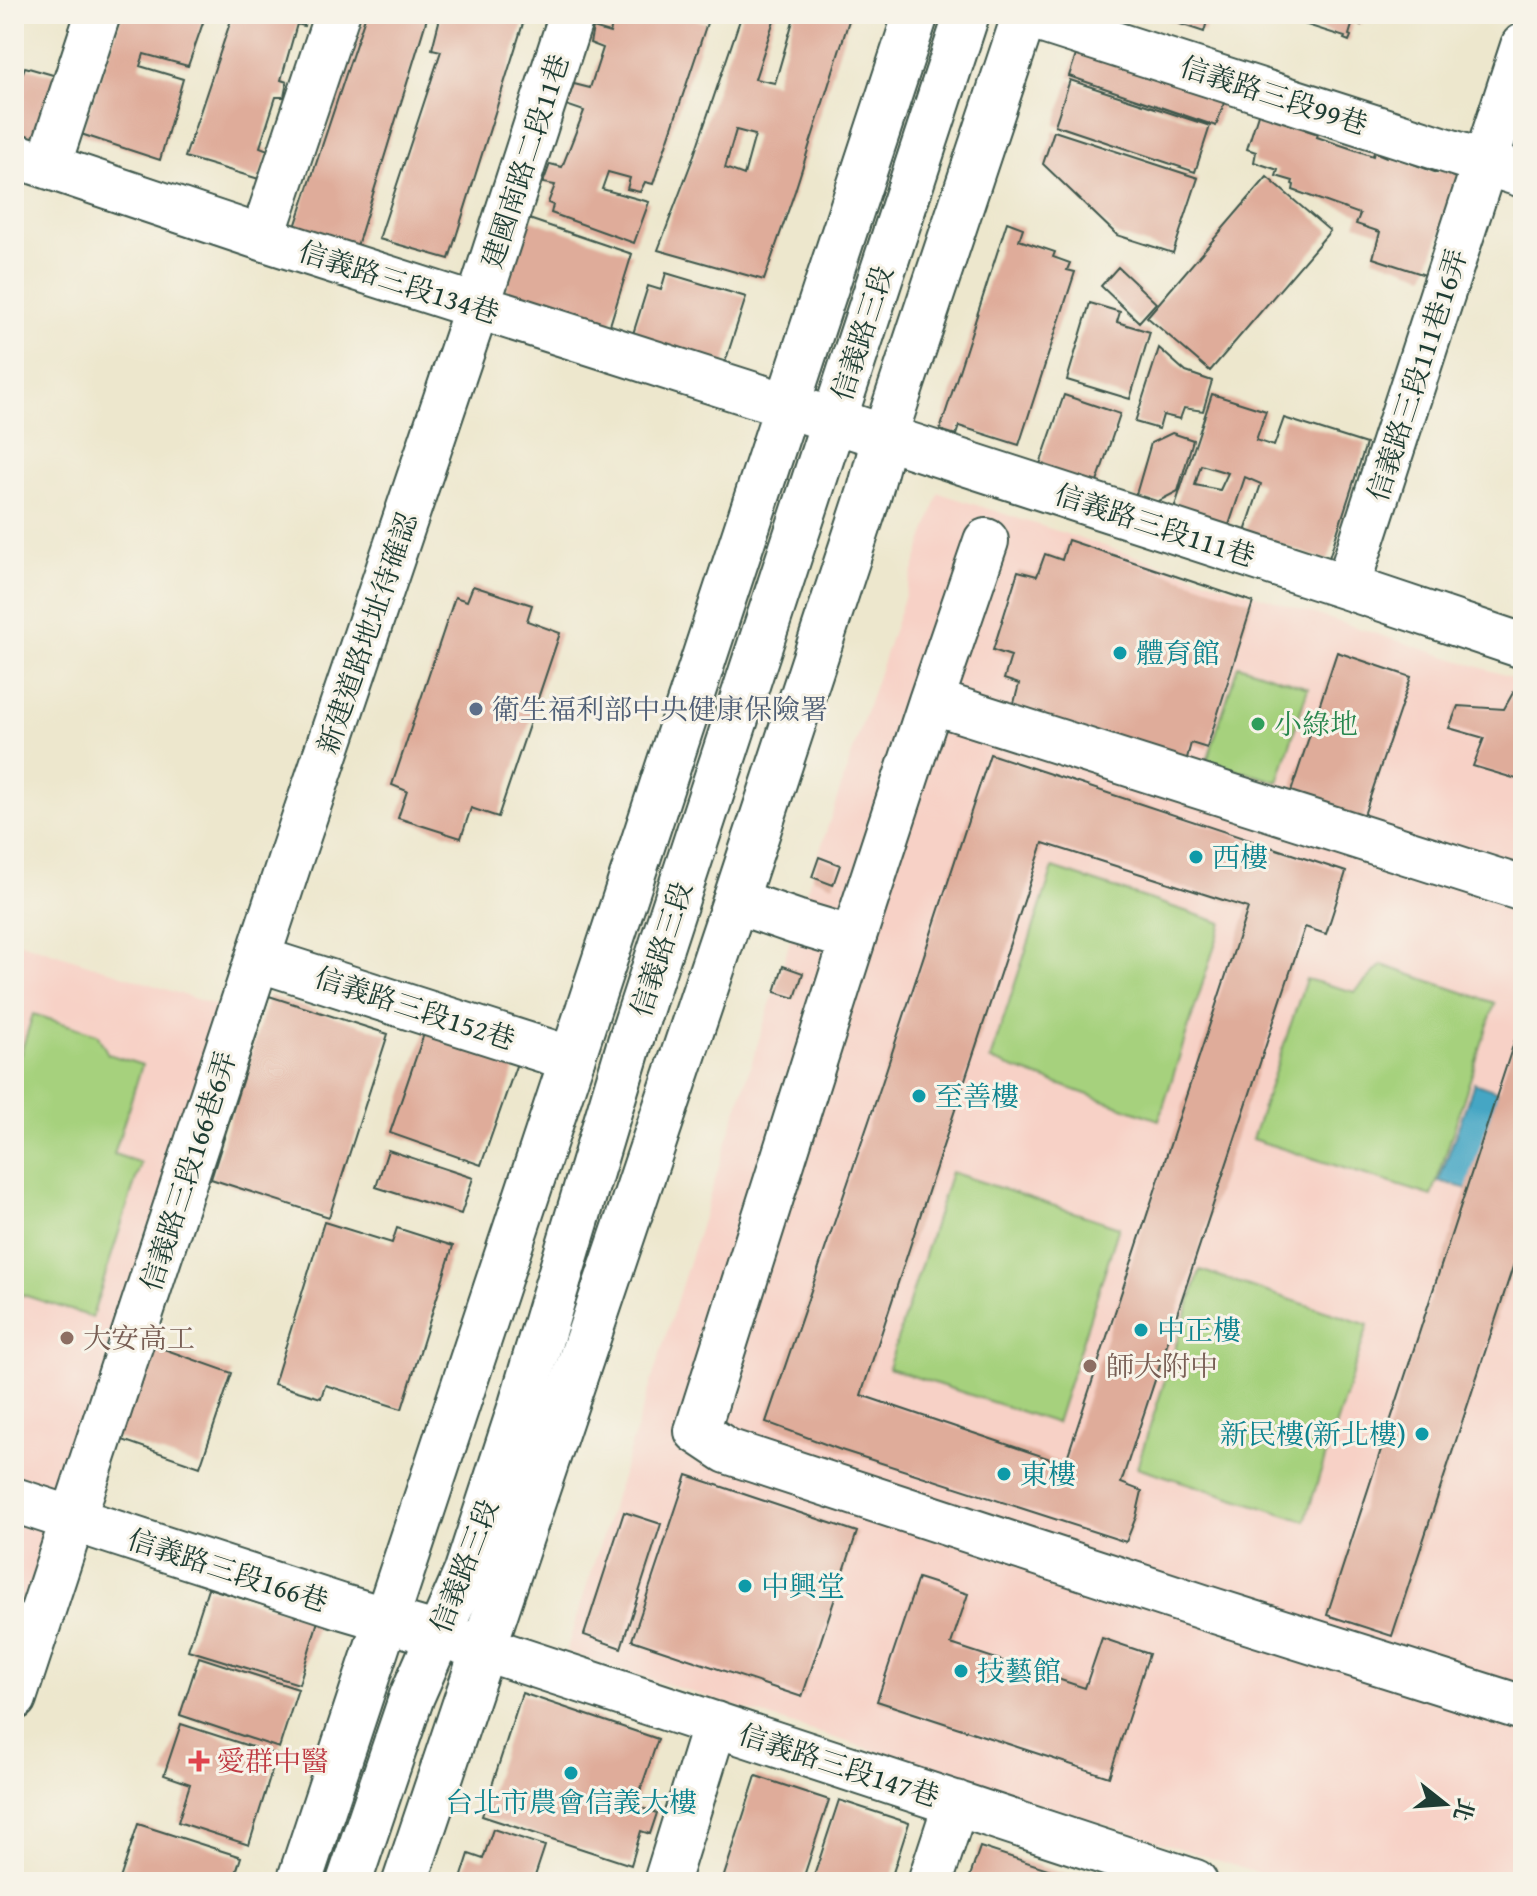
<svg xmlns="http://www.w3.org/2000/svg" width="1537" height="1896" font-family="'Gentium Book Plus','Noto Serif TC',serif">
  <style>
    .built { fill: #f7d1c6 }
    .green { fill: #a6d17d; stroke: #628758; stroke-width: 2 }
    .water { fill: #44a6c4; stroke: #32727c; stroke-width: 2 }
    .building { fill: #dfac9a; fill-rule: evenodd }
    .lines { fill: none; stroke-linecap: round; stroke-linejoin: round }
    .minor-casing { stroke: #3e564b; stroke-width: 48 }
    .major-casing { stroke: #3e564b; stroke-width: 48 }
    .minor { stroke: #fff; stroke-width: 44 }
    .major { stroke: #fff; stroke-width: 44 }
    .culture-dot { fill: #0f9aa8; stroke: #f7f3e8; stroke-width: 3 }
    .service-dot { fill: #5c6f8a; stroke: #f7f3e8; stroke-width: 3 }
    .leisure-dot { fill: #2e9e5b; stroke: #f7f3e8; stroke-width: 3 }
    .education-dot { fill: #8d6e63; stroke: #f7f3e8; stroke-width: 3 }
    .health-dot { fill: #e0444e; stroke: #f7f3e8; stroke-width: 3 }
    .labels { text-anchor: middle; stroke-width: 6; stroke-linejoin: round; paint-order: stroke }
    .street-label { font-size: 28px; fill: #1f3d34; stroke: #f7f3e8 }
    .culture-label { font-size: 28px; fill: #0d838f; stroke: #f7f3e8; text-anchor: start }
    .service-label { font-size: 28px; fill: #4e5e75; stroke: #f7f3e8; text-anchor: start }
    .leisure-label { font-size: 28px; fill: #27864d; stroke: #f7f3e8; text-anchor: start }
    .education-label { font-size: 28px; fill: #785e54; stroke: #f7f3e8; text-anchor: start }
    .health-label { font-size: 28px; fill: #be3a42; stroke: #f7f3e8; text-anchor: start }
  </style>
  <rect width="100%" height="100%" fill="#f7f3e8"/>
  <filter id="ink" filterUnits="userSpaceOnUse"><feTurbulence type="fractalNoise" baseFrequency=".0125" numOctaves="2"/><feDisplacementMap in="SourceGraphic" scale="16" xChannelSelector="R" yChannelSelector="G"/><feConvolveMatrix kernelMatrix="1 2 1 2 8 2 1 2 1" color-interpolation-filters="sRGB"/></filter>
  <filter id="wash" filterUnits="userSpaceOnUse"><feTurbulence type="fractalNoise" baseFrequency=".006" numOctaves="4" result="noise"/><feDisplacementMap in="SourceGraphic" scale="32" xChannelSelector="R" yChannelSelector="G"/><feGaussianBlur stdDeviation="1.8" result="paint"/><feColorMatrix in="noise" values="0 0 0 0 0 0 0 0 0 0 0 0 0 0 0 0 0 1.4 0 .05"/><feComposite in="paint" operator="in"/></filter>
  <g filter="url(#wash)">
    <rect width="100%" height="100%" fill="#ede7cd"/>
    <!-- built -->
    <path class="built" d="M939,493L1523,681V1882H1285L566,1652L796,922Z
      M14,940L227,1009L14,1667Z"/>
    <!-- green -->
    <path class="green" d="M1238,665L1308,688L1278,782L1207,761Z
      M1053,868L1222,923L1159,1120L990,1060Z
      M1382,965L1495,1003L1432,1196L1252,1139L1306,979L1355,992Z
      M33,1014L97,1034L108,1054L142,1065L114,1154L141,1163L92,1317L14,1292V1075Z
      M951,1172L1119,1227L1056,1423L888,1368Z
      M1200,1270L1368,1325L1305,1521L1137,1467Z"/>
    <!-- water -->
    <path class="water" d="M1474,1083L1499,1092L1468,1189L1439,1181Z"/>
    <g id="blocks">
      <!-- building -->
      <path class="building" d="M122,14H206L188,66L144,54L140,66L183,79L160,160L81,134Z
        M233,14H307L304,26L297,24L281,80L287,82L284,97H276L260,147L268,150L259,179L185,157Z
        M366,14H416L427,18L357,246L295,227Z
        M441,14H526L449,259L379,239L441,51L432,49Z
        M615,14H680L707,23L653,184L645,182L640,192L627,189L630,178L608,172L602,189L649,202L634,243L551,213L553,205L548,203L555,185L543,183L550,164L562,167L584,111L566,105L574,84L590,88L603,48L590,43L593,28L610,33Z
        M742,14H776L755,79L775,83L795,14H851L795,191L764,280L658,250L693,158ZM736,130L755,135L744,175L725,168Z
        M1150,14H1209L1204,32Z
        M1266,14H1364L1361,25L1353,22L1349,35L1351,36L1349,41L1344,39L1345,37L1282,17L1281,20Z
        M1079,46L1226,97L1216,126L1069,76Z
        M25,67L60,77L37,139L14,132V96Z
        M1070,80L1210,126L1195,172L1055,125Z
        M1260,108L1307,124L1306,130L1318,134L1317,137L1373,156L1374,152L1386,157L1387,154L1437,173L1440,167L1463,175L1425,275L1373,258L1380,232L1356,224L1360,214L1293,190L1294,185L1292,184L1293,181L1276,176L1278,170L1254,162L1256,152L1247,149Z
        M1054,131L1198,178L1173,253L1117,235L1043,164Z
        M1267,177L1330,231L1210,371L1147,317Z
        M529,219L632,254L606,338L501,303Z
        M1007,222L1023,228L1019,240L1055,252L1053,257L1070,263L1067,270L1075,272L1019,445L959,426L956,435L940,430Z
        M1118,267L1156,303L1139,322L1101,286Z
        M666,273L746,297L721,375L645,344L647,337L633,334L648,286L661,290Z
        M1090,303L1120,312L1117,322L1150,332L1130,399L1067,380Z
        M1159,348L1186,372L1212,381L1203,411L1184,408L1180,419L1163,415L1159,429L1135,422Z
        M1212,394L1266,411L1256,440L1274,446L1284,418L1366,444L1328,561L1245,532L1261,484L1245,477L1226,534L1171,518ZM1201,465L1228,473L1220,490L1195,485Z
        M1064,395L1120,414L1094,491L1037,473Z
        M1172,433L1193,440L1178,491L1157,502L1135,498L1151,443Z
        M1068,540L1253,602L1207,748L1191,743L1186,762L1013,707L1019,684L1004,679L1011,656L993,650L1018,571L1037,576L1045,554L1062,560Z
        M473,586L532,605L527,621L560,633L498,817L471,808L461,838L398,818L407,791L392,785L455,597L467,601Z
        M1337,652L1411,677L1362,821L1289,798Z
        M1514,691L1523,694V781L1473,766L1484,738L1449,728L1458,706L1504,709Z
        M990,754L1346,872L1326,934L1305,927L1121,1483L1142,1491L1136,1517L1126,1542L841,1450L766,1422L882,1083ZM1043,843L1248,908L1065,1464L861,1395Z
        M819,857L840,865L833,885L812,877Z
        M783,966L803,973L795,998L775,992Z
        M269,996L388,1034L329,1217L211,1179Z
        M1522,1018L1523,1236L1392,1636L1327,1615Z
        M425,1031L517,1063L481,1165L390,1133Z
        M388,1150L473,1178L461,1214L376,1187Z
        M324,1222L392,1243L397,1228L453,1246L402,1409L325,1385L321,1398L274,1384Z
        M144,1342L232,1373L200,1467L111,1436Z
        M687,1475L857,1532L802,1697L632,1640Z
        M624,1512L661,1524L621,1648L584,1635Z
        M918,1578L968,1594L951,1644L1085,1688L1102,1638L1149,1654L1109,1777L877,1701Z
        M208,1588L318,1621L299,1684L188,1650Z
        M199,1657L298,1689L279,1748L180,1715Z
        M522,1693L658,1739L635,1806L657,1813L650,1834L641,1831L631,1865L482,1816Z
        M181,1724L277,1755L249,1845L178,1822L190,1784L164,1775Z
        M756,1776L829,1800L802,1882H722Z
        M839,1800L909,1823L890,1882H812Z
        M138,1824L241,1857L233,1882H119Z
        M493,1829L545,1846L533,1882H460L469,1854L483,1859Z
        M980,1847L1085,1881V1882H968Z"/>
    </g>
  </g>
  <g filter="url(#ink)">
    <use href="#blocks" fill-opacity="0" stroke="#3e564b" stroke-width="2"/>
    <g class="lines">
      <defs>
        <path id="minor" d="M1024,15L1523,175
          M14,155L262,238L786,405L1347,587L1523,646
          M48,166L98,14
          M262,238L337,14
          M1347,587L1523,46
          M931,701L1523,889
          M735,901L796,922L853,939L931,701L986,541
          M853,939L697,1431L727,1451L1209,1609L1523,1708
          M258,959L572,1059
          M14,1500L340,1606L483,1648L1195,1882
          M14,1698L292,854L477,307L572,14
          M349,1882L412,1696L466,1573L521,1405L630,1042L967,14
          M666,1882L715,1724
          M930,1882L956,1803"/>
        <path id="major" d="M299,1882L572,1059L916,14
          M405,1882L735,901L869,494L884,438L1025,14"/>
      </defs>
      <!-- minor casing -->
      <use href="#minor" class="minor-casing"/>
      <!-- major casing -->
      <use href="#major" class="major-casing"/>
      <!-- minor -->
      <use href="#minor" class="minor"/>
      <!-- major -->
      <use href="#major" class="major"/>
    </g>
  </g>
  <!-- markers -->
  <g class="culture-dot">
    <circle cx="1120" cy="653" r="8"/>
    <circle cx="1196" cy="857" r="8"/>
    <circle cx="919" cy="1096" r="8"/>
    <circle cx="1141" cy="1330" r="8"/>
    <circle cx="1422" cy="1434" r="8"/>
    <circle cx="1004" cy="1474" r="8"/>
    <circle cx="745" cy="1586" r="8"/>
    <circle cx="961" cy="1671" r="8"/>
    <circle cx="571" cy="1773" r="8"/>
  </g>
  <circle class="service-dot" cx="476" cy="709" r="8"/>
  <circle class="leisure-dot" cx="1258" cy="724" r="8"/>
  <g class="education-dot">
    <circle cx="67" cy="1338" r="8"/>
    <circle cx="1090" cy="1366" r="8"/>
  </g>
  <path class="health-dot" d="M195 1749h8v8h8v8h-8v8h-8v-8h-8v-8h8z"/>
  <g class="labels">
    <!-- street labels -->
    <g class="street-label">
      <text transform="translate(1274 95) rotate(18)" y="10">信義路三段99巷</text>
      <text transform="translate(525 161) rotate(-72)" y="10">建國南路二段11巷</text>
      <text transform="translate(399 282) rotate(18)" y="10">信義路三段134巷</text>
      <text transform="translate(862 333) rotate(-72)" y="10">信義路三段</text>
      <text transform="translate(1417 375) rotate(-72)" y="10">信義路三段111巷16弄</text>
      <text transform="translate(1155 525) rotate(18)" y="10">信義路三段111巷</text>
      <text transform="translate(367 633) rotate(-71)" y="10">新建道路地址待確認</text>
      <text transform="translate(661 949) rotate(-72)" y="10">信義路三段</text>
      <text transform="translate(415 1008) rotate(18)" y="10">信義路三段152巷</text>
      <text transform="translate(188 1171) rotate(-72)" y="10">信義路三段166巷6弄</text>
      <text transform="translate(464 1566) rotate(-69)" y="10">信義路三段</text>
      <text transform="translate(228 1570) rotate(18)" y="10">信義路三段166巷</text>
      <text transform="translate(839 1765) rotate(18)" y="10">信義路三段147巷</text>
    </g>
    <!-- culture labels -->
    <g class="culture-label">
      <text x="1136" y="663">體育館</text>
      <text x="1212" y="867">西樓</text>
      <text x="935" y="1106">至善樓</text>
      <text x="1157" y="1340">中正樓</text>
      <text x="1406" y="1444" text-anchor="end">新民樓(新北樓)</text>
      <text x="1020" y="1484">東樓</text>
      <text x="761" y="1596">中興堂</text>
      <text x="977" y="1681">技藝館</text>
      <text x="571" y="1812" text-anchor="middle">台北市農會信義大樓</text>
    </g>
    <!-- service labels -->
    <g class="service-label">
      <text x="492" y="719">衛生福利部中央健康保險署</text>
    </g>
    <!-- leisure labels -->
    <g class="leisure-label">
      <text x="1274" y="734">小綠地</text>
    </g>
    <!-- education labels -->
    <g class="education-label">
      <text x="83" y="1348">大安高工</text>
      <text x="1106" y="1376">師大附中</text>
    </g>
    <!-- health labels -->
    <g class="health-label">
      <text x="217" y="1771">愛群中醫</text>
    </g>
  </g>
  <!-- margin -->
  <rect width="1537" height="1896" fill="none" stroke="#f7f3e8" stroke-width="48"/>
  <!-- north arrow -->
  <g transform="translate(1445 1804) rotate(107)" stroke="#f7f3e8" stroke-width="6" paint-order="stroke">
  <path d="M0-6L14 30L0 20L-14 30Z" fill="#1f3d34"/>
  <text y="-12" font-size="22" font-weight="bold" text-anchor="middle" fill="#1f3d34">北</text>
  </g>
</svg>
